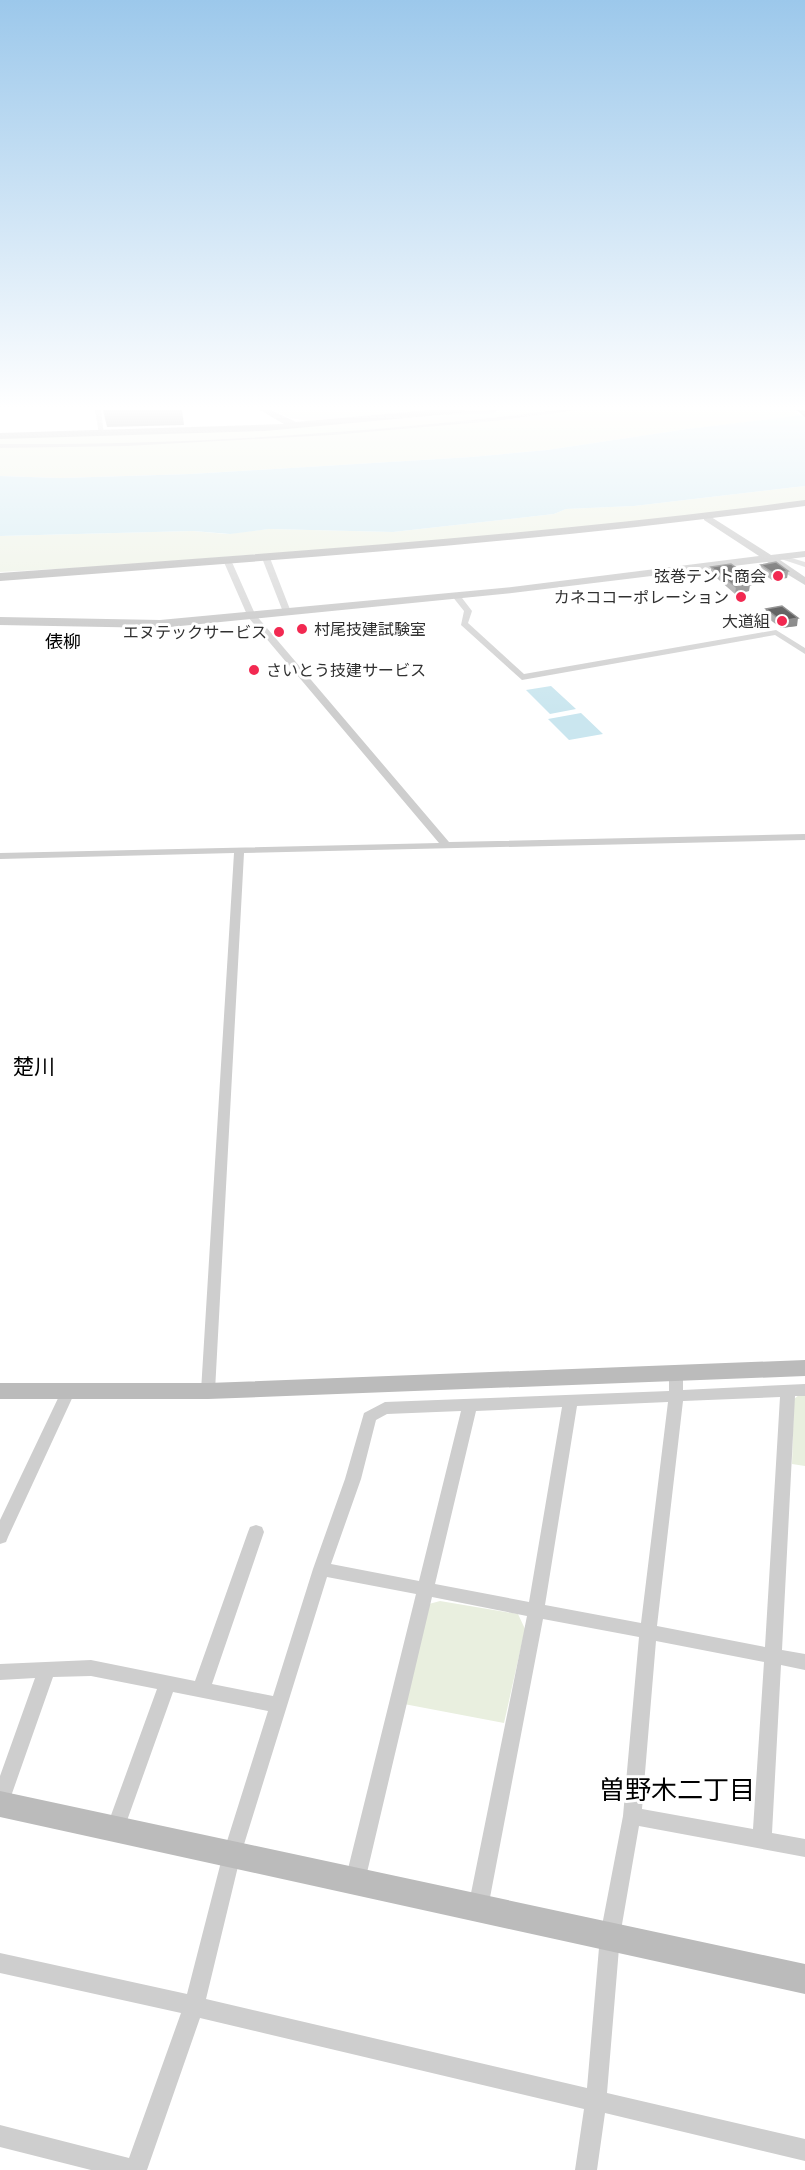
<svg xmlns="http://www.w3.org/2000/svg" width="805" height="2170" font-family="Arial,'Noto Sans JP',sans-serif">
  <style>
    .green { fill: #e9efdf }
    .water { fill: #cae6ef }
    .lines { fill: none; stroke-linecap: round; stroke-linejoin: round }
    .street { fill: #cecece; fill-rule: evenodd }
    .secondary { fill: #bbb; fill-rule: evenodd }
    .primary { fill: #a9a9a9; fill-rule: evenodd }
    .highway { fill: #989898; fill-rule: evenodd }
    .wall { fill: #8c8c8c }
    .shaded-wall { fill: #5d5d5d }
    .building { fill: #181818; stroke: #5d5d5d; stroke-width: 1.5 }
    .poi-dot { fill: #f22951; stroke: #fff; stroke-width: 2 }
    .labels { text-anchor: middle; stroke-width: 6; stroke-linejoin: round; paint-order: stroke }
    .far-poi-label { font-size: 16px; fill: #313131; stroke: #fff; text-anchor: end }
    .far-neighbourhood-label { font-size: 18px; fill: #000; stroke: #fff }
    .neighbourhood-label { font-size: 21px; fill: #000; stroke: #fff }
    .near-neighbourhood-label { font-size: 26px; fill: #000; stroke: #fff }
  </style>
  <rect width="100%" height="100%" fill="#fff"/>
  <!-- green -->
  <path class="green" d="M273,410H437L308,421L290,418Z
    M472,410H794L800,416L687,429L547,450L471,457L190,474L61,478L0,476V438L371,420Z
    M805,486V501L606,528L93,567L0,572V536L193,531L226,534L269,529L393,532L554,514L566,509L634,506Z
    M799,1395H805V1466L792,1464L794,1399Z
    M440,1601L518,1614L525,1629L504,1723L404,1704L429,1604Z"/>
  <!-- water -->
  <path class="water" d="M805,415V486L634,506L566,509L554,514L393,532L269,529L230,534L193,531L0,536V476L61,478L190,474L471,457L547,450L687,429Z
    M551,686L576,709L550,714L526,690Z
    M581,713L603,734L569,740L548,719Z"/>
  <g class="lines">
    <!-- street -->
    <path class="street" d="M95,410H101L104,435L99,434Z
      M497,410L495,413L446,415L443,413L446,411Z
      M559,410H577L494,421L332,435L126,446L0,448V444C184,445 376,433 559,410Z
      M781,555L805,562V567L781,559Z
      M263,556L270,558L291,612L290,614L283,612L262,558Z
      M224,558L231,560L255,614L449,842L805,834V840L244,853L215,1391L213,1395L208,1397L203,1395L201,1391L234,853L0,859V853L439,843L248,617L223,560Z
      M453,594H459L472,611L468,623L524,674L776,630L805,648V654L775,635L522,680L461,625L464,611L452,596Z
      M676,1368L681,1369L683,1373V1390L805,1384V1396H795L782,1650L805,1654V1670L781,1665L772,1833L805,1839V1857L639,1826L620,1936L607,2093L805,2139V2161L605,2113L597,2170H575L584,2109L200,2018L147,2170H91L0,2147V2125L129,2158L181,2013L0,1973V1953L187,1994L223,1854L268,1711L173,1692L124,1829L122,1835L115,1838L108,1835L106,1829L157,1689L91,1676L53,1677L9,1802L7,1808L0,1811V1776L35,1678L0,1680V1664L91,1660L195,1681L248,1532L250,1527L256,1525L262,1527L264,1532L212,1684L273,1696L313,1569L345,1479L364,1413L385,1402L669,1391V1373L671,1369ZM780,1397L765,1647L657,1626L683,1401ZM668,1402L641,1623L545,1605L577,1406ZM562,1407L529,1602L435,1584L476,1411ZM461,1411L419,1581L331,1564L361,1479L376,1420L387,1414ZM327,1577L416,1594L345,1881L348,1888L355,1890L362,1888L365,1881L432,1597L527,1616L468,1908L471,1915L478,1918L485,1915L488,1908L543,1619L639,1637L623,1816L600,1936L587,2088L206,1999L241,1854ZM656,1641L764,1662L753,1829L642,1809Z
      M68,1386L73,1388L75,1392L8,1537L6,1542L0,1544V1520L61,1392L63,1388Z"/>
    <!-- secondary -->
    <path class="secondary" d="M260,410H271L296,422L430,410H465L461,413L265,431L0,439V433L284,424Z
      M708,515L771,555L805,551V557L780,560L805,577V585L767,562L512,593L160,628L0,625V617L160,620L512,587L759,556L704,520V516Z
      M805,1360V1376L208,1399H0V1383H208Z
      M0,1791L805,1964V1994L0,1817Z"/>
    <!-- primary -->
    <path class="primary" d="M805,500V506C538,543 269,560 0,581V573C269,553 538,536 805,500Z"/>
    <!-- highway -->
    <path class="highway" d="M796,410H805V417Z"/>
  </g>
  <!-- wall -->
  <path class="wall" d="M103,410H182L184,425L107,427Z
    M761,565L788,571L787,578L772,580L760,572Z
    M711,567L747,583L749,591L735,594L711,573Z
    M766,609L797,626L781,628L765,616Z"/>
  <!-- shaded-wall -->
  <path class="shaded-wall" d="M788,571L787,578L772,580L773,573Z
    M748,576L747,583L739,577Z
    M750,585L749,591L735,594L736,587Z
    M798,618L797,626L781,628L782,621Z"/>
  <!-- building -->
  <path class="building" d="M776,562L788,571L773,573L761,565Z
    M731,564L748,576L739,577L750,585L736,587L711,567Z
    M782,606L798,618L782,621L766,609Z"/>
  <!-- sky -->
  <linearGradient id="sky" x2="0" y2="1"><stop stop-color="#9cc8eb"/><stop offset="0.57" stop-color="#fff"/><stop offset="1" stop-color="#fff" stop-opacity="0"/></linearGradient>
  <rect width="805" height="714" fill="url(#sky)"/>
  <!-- markers -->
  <g class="poi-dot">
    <circle cx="778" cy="576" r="6"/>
    <circle cx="741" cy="597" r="6"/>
    <circle cx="782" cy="621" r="6"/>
    <circle cx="302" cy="629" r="6"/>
    <circle cx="279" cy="632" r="6"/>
    <circle cx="254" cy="670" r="6"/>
  </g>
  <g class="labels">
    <!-- far-poi labels -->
    <g class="far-poi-label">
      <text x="766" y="582">弦巻テント商会</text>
      <text x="729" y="603">カネココーポレーション</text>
      <text x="770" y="627">大道組</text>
      <text x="314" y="635" text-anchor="start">村尾技建試験室</text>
      <text x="267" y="638">エヌテックサービス</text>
      <text x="266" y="676" text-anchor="start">さいとう技建サービス</text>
    </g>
    <!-- far-neighbourhood labels -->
    <g class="far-neighbourhood-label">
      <text x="63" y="648">俵柳</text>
    </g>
    <!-- neighbourhood labels -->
    <g class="neighbourhood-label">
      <text x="34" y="1074">楚川</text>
    </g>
    <!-- near-neighbourhood labels -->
    <g class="near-neighbourhood-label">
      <text x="677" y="1799">曽野木二丁目</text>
    </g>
  </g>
</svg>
